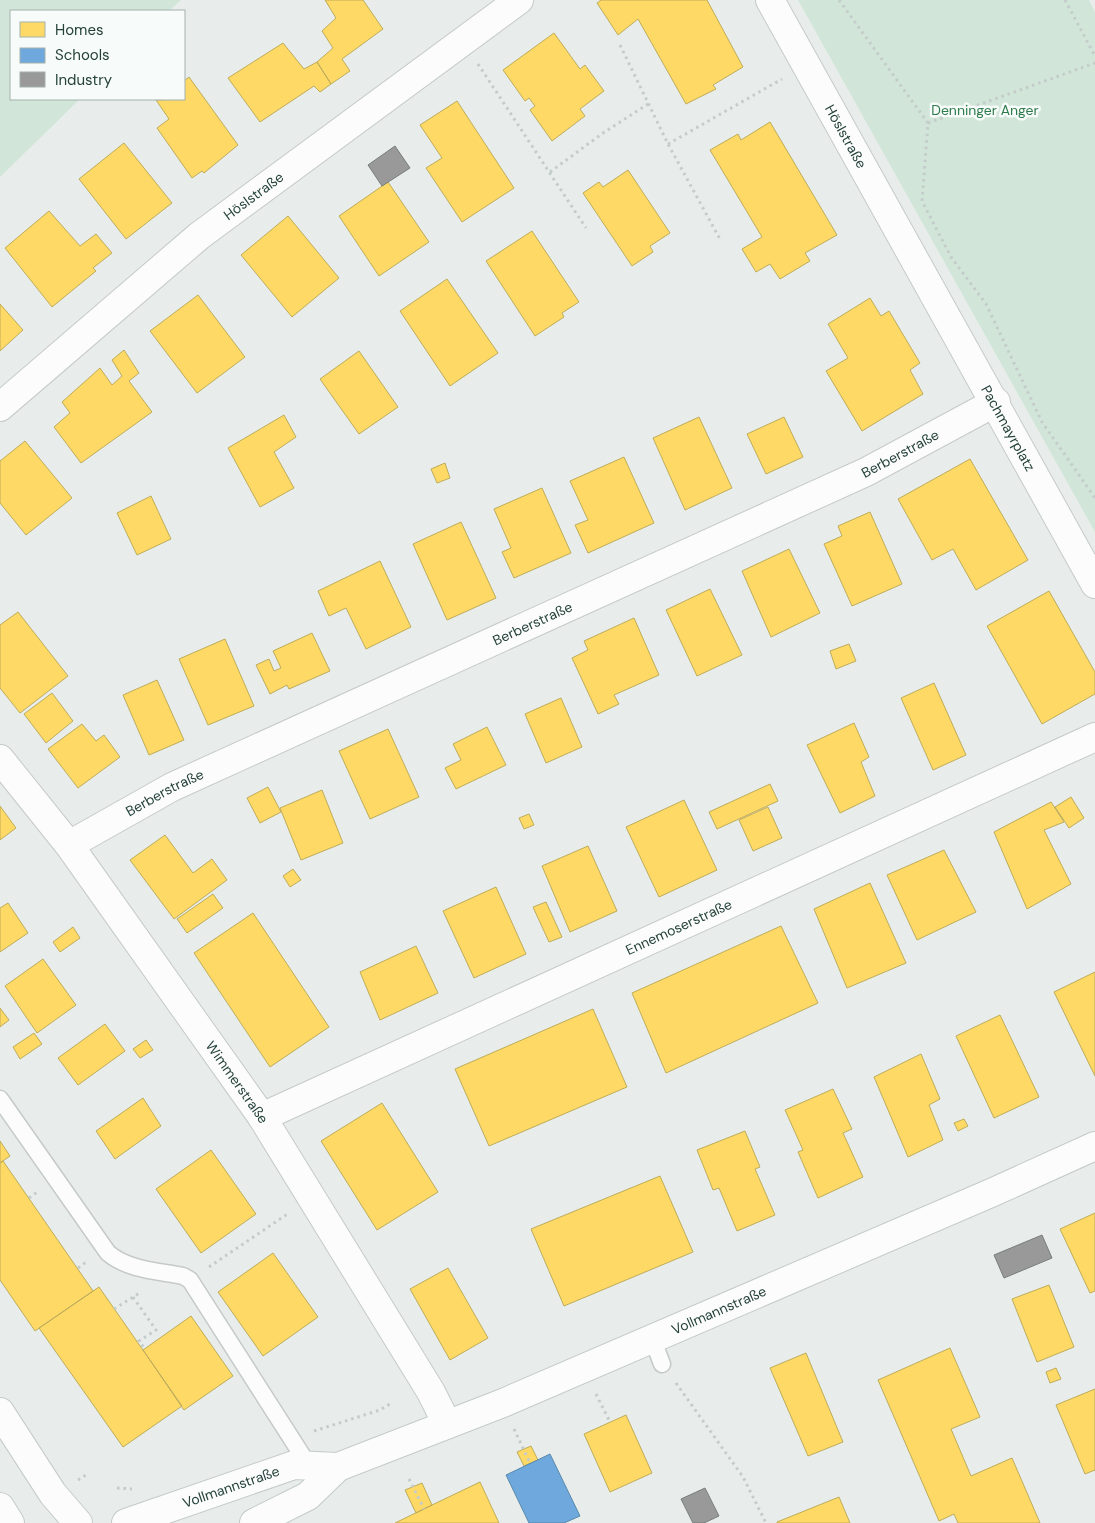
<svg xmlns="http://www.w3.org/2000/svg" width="1095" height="1523" font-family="'DM Sans',sans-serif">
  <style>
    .green { fill: #d1e6d8 }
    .homes { fill: #ffd966; stroke: #bdac59 }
    .schools { fill: #6fa8dc; stroke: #5889ab }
    .industry { fill: #999; stroke: #767f7c }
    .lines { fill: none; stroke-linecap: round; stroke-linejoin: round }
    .service-casing { stroke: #c5cac8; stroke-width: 19 }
    .minor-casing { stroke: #c5cac8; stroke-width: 30 }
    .secondary-casing { stroke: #c3cbc8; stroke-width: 30 }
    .path { stroke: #c3ccca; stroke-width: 3; stroke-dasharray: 2.5 4; stroke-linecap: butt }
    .service { stroke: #fcfcfc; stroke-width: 16 }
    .minor { stroke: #fcfcfc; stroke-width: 28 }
    .secondary { stroke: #fcfcfc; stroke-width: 28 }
    .labels { text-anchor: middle; stroke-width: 5; stroke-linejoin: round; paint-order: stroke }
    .park-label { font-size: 14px; fill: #2d7a4b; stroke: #f7fbf9 }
    .street-label { font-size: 14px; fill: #24423a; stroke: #f7fbf9 }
  </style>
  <rect width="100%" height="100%" fill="#e8edeb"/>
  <!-- green -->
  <path class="green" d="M0,0H181L169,11H11V99H80L0,177Z
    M798,0H1089L1095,12V532Z"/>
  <!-- homes -->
  <path class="homes" d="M325,0H363L383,29L342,59L350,71L331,84L317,62L333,48L322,31L336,18Z
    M601,0H707L743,67L713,85L716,89L686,104L638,19L618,35L597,3Z
    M554,33L580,69L585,65L604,91L580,109L585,116L552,141L530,110L535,106L529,98L525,101L503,70Z
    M283,43L304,69L317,62L331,84L320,92L314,86L260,122L228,78Z
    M189,77L238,145L204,173L202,171L192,178L157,128L169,119L156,100L184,99V81Z
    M457,101L514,188L462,222L426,168L442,158L420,125Z
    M770,122L837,235L805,253L810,261L780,279L770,264L756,272L742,249L762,237L710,150L738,134L741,140Z
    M124,143L172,203L126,239L79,179Z
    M628,170L670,233L650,246L653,252L632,266L583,193L599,182L603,187Z
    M388,182L429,242L379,276L339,216Z
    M49,211L80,246L96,234L112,253L93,268L96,271L52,307L5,248Z
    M288,216L339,278L292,317L241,255Z
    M532,231L579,302L562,313L564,317L535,336L486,261Z
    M447,279L498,353L450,386L400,311Z
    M198,295L245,357L197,393L150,331Z
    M870,298L881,316L889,311L920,363L910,370L923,394L862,431L826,371L848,358L828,324Z
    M0,304L23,330L0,351Z
    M124,350L139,373L129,381L152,412L81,463L54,427L70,413L62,402L100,368L112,385L122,376L112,360Z
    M359,351L398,407L359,434L320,379Z
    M284,415L296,437L274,452L294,488L260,507L228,448Z
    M699,417L732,488L685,510L653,438Z
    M784,417L803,457L766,474L747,434Z
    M25,441L72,498L26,535L0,503V461Z
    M624,457L654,523L588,553L575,525L588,520L570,481Z
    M970,459L1028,560L976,590L953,549L932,560L898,499Z
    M445,463L450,478L437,483L431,469Z
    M542,488L571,553L514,578L502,552L511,548L494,509Z
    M151,496L171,539L137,555L117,513Z
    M870,512L902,584L852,606L824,544L842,536L838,526Z
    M461,522L496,598L447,620L413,544Z
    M789,549L820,613L771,637L742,571Z
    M380,561L411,627L366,649L346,608L329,616L318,591Z
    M710,589L742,655L697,676L666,610Z
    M1049,591L1095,672V694L1042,724L987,626Z
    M18,612L68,676L20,713L0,688V625Z
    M634,618L659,675L614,695L619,704L598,714L572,658L588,650L584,641Z
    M312,633L330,671L289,689L287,685L270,694L256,665L269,659L274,671L281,668L273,651Z
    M225,639L254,706L208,725L179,659Z
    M849,644L856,661L836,669L830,651Z
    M157,680L184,740L149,755L123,695Z
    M934,683L966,755L933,770L901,698Z
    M52,693L73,721L46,743L24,714Z
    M561,698L582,747L546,763L525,714Z
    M854,723L869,757L861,762L875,796L840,813L807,745Z
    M82,724L96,741L104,735L120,757L78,788L48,749Z
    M487,727L506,765L456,789L445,768L461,760L453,744Z
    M388,729L419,797L370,819L339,751Z
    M770,784L778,801L717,829L709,812Z
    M268,787L281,812L260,823L247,798Z
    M322,790L343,843L301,860L280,808Z
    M1071,797L1084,818L1069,828L1055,807Z
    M684,800L717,870L659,897L626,827Z
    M1051,802L1064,822L1044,830L1071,884L1027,909L994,832Z
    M0,806L16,828L0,840Z
    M768,807L782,838L753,851L739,820Z
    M529,814L534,825L524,829L519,818Z
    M165,835L193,873L212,859L227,880L174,919L130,860Z
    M588,846L617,911L570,932L542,866Z
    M944,850L976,912L917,940L887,875Z
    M293,869L301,880L290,887L283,876Z
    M870,883L906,963L847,988L814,909Z
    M496,887L526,954L474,978L443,911Z
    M213,894L223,908L187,933L177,919Z
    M546,902L562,937L549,942L533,907Z
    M8,903L28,933L0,952V908Z
    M253,913L329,1027L270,1067L194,953Z
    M781,926L818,1003L666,1073L632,993Z
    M73,927L80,938L60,952L53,942Z
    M416,946L438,993L380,1020L360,972Z
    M43,959L76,1005L37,1033L5,986Z
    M1095,972V1076L1054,992Z
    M0,1008L9,1020L0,1027Z
    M593,1009L627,1087L489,1146L455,1069Z
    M1000,1015L1039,1097L994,1118L956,1036Z
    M105,1024L125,1051L78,1085L58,1058Z
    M34,1033L42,1044L20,1059L13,1047Z
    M146,1040L153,1050L140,1058L133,1049Z
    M921,1054L940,1099L929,1105L943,1140L908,1157L874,1077Z
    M833,1089L852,1129L843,1133L863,1177L818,1198L798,1152L803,1150L785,1110Z
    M143,1098L161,1126L115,1159L96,1131Z
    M382,1103L438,1192L377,1230L321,1141Z
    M964,1119L968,1126L958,1131L954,1123Z
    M745,1131L760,1167L755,1169L775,1215L737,1231L719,1188L713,1190L697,1150Z
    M0,1141L10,1156L0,1163Z
    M211,1150L256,1214L201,1253L156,1189Z
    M3,1161L93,1291L35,1331L0,1280V1163Z
    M660,1176L693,1252L564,1306L531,1229Z
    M1095,1213V1291L1090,1293L1060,1229Z
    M273,1253L318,1317L263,1356L218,1292Z
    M448,1268L488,1338L450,1360L410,1289Z
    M1049,1285L1074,1347L1037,1362L1012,1299Z
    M99,1287L182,1406L123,1447L39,1328Z
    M191,1316L233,1376L184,1410L143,1350Z
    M950,1348L980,1417L951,1429L971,1476L1012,1458L1040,1523H958L954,1514L939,1521L878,1380Z
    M806,1353L843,1442L808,1456L770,1368Z
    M1056,1368L1061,1379L1050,1383L1046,1372Z
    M1095,1389V1470L1085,1474L1056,1405Z
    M626,1415L652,1473L610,1492L584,1434Z
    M531,1446L538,1460L524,1466L517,1452Z
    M480,1482L499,1523H395L432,1505Z
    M422,1483L432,1505L416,1513L405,1490Z
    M839,1497L850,1523H777V1522Z"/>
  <!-- schools -->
  <path class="schools" d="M550,1454L580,1516L564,1523H529L506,1475Z"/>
  <!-- industry -->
  <path class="industry" d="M395,146L410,168L382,186L368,165Z
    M1042,1235L1052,1258L1004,1278L994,1255Z
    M705,1488L719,1516L704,1523H693L681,1499Z"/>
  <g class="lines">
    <defs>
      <path id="service" d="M0,1099L108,1253C128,1270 158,1271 183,1276L190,1280L309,1466
        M652,1338L662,1364"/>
      <g id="minor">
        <path id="s1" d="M770,0L1095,584"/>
        <path id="s2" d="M0,407L199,236L519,0"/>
        <path id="s3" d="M0,759L69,845L262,1117L431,1392L447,1424"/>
        <path id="s4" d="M69,845L172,787L866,472L996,402"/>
        <path id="s5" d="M262,1117L1095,737"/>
      </g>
      <g id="secondary">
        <path d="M0,1412L53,1494L78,1523"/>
        <path d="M0,1507L10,1523"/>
        <path id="s6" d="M126,1523L294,1465L338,1467"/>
        <path id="s7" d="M254,1523L308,1496L338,1467L503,1403L991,1193L1095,1146"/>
      </g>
    </defs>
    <!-- service casing -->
    <use href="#service" class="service-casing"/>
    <!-- minor casing -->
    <use href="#minor" class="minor-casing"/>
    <!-- secondary casing -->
    <use href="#secondary" class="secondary-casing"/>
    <!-- path -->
    <path class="path" d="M839,0L928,123L922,201L951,257L986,304L1042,422L1095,498
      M1065,0L1095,56
      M620,45L668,144L721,241
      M478,64L586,228
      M928,123L1095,63
      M668,144L782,79
      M550,172L603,133L648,104
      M29,1198L37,1192
      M209,1267L289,1213
      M78,1268L86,1262
      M133,1297L156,1330L139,1341L145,1349
      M114,1309L141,1292
      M676,1383L743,1477L766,1523
      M596,1394L610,1422
      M514,1429L530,1463
      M314,1431L380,1410L393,1402
      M409,1479L424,1509
      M78,1480L86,1475
      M117,1488L132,1489"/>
    <!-- service -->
    <use href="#service" class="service"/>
    <!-- minor -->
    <use href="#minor" class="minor"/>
    <!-- secondary -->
    <use href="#secondary" class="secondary"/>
  </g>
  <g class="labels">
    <!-- park labels -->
    <g class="park-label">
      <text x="985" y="115">Denninger Anger</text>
    </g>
    <!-- street labels -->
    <g class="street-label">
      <text dy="5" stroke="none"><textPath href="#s1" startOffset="156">Höslstraße</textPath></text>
      <text dy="5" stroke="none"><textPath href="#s2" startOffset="330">Höslstraße</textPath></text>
      <text dy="5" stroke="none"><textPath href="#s1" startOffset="490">Pachmayrplatz</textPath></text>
      <text dy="5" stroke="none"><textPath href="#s4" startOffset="919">Berberstraße</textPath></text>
      <text dy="5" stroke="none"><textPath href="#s4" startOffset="514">Berberstraße</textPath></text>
      <text dy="5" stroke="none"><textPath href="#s4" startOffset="109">Berberstraße</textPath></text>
      <text dy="5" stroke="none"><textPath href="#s5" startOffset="458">Ennemoserstraße</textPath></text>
      <text dy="5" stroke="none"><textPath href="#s3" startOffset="401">Wimmerstraße</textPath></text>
      <text dy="5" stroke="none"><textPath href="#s7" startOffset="514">Vollmannstraße</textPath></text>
      <text dy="5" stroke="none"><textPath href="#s6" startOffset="111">Vollmannstraße</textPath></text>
    </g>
  </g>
  <!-- legend -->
  <rect x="10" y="10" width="175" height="90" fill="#f7fbf9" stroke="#a3b1ad"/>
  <rect x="20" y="22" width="25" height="15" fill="#ffd966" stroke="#a3b1ad"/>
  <text x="55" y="35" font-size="15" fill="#24423a">Homes</text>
  <rect x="20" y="48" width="25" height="15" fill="#6fa8dc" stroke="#a3b1ad"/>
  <text x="55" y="60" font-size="15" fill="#24423a">Schools</text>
  <rect x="20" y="72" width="25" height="15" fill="#999999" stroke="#a3b1ad"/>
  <text x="55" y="85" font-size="15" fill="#24423a">Industry</text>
</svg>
